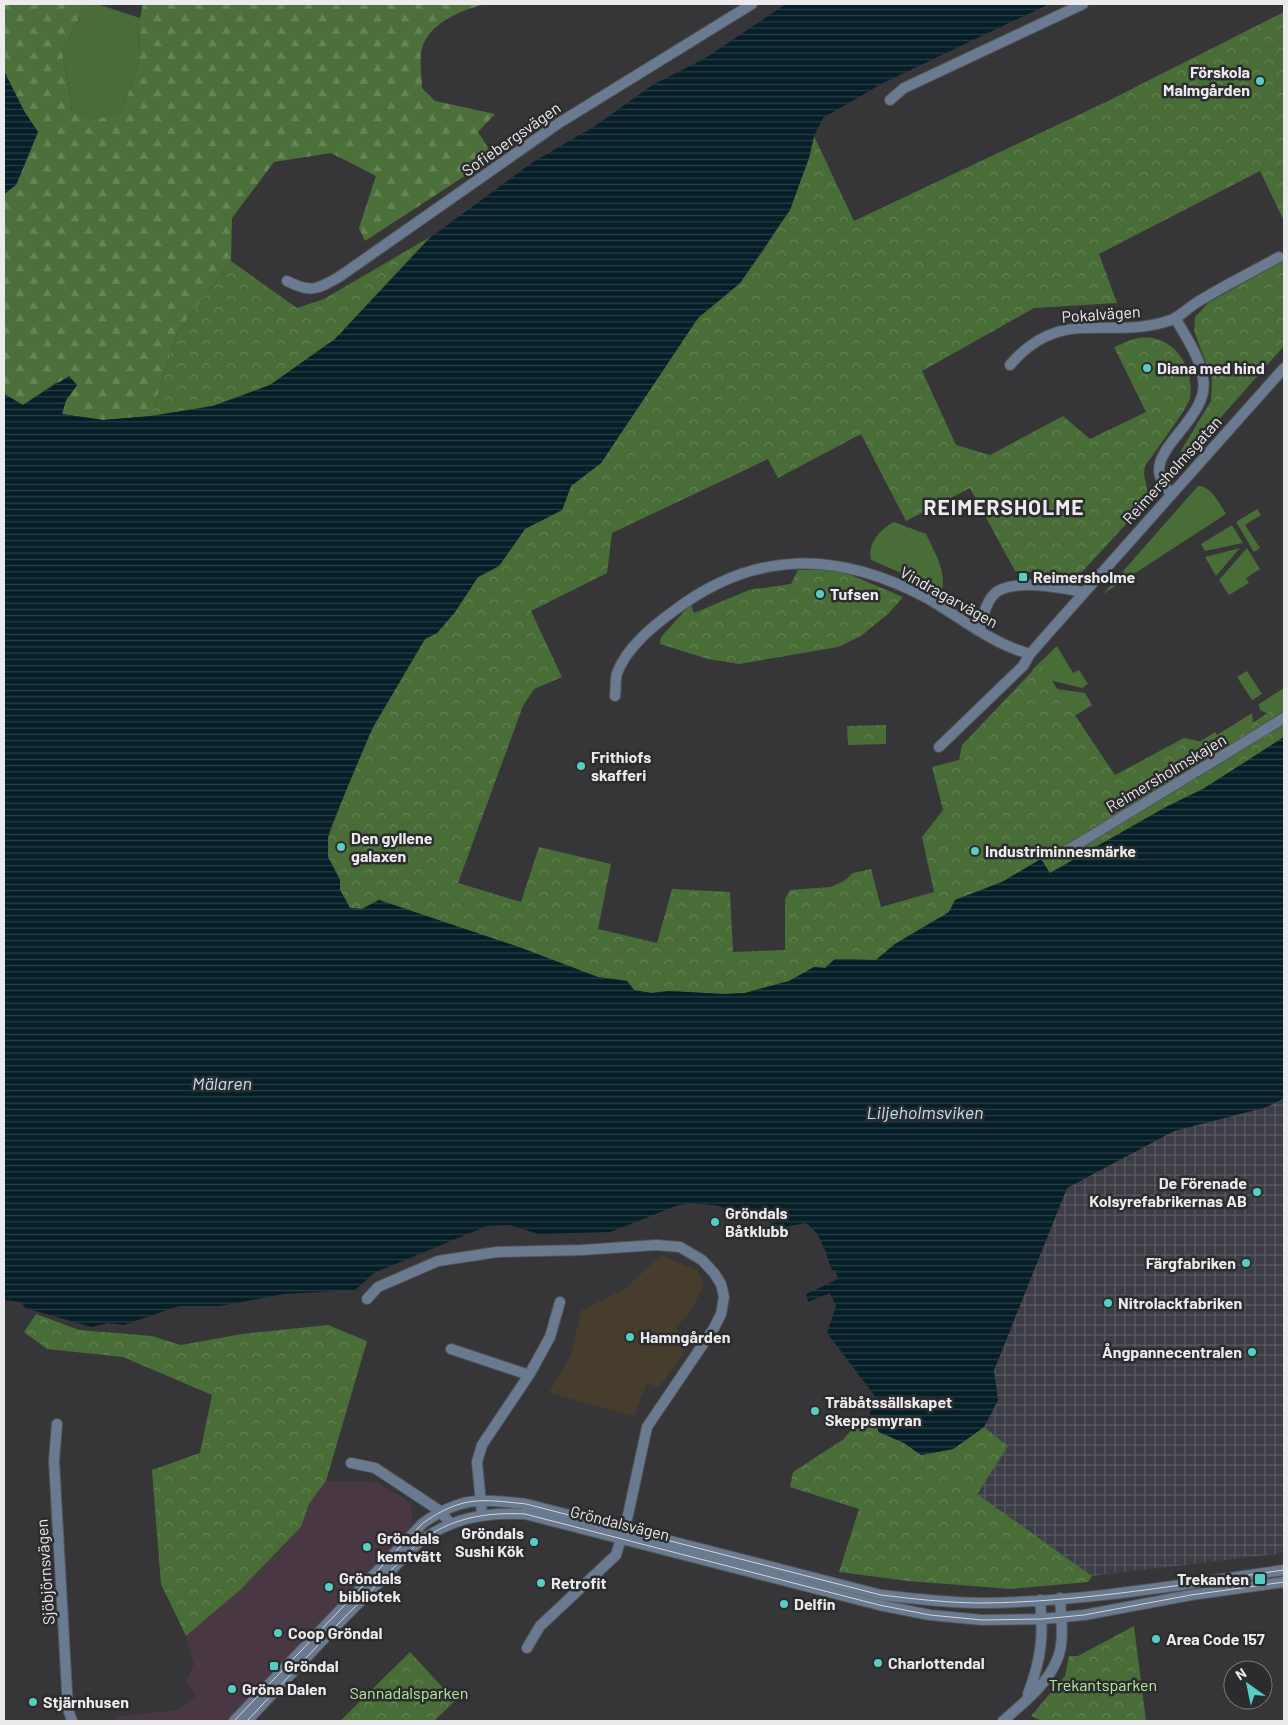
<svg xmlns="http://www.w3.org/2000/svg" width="1288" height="1725" font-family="Barlow,sans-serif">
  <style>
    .commercial { fill: #493844 }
    .industrial { fill: url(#industrial-grid) }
    .education { fill: #463d2c }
    .grass { fill: #496d37 }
    .forest { fill: url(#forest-firs) }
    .park { fill: url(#park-crowns) }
    .water { fill: url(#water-rules) }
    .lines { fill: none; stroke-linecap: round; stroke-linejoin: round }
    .pedestrian-casing { stroke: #535356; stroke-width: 12 }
    .minor-casing { stroke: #535356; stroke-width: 12 }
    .tertiary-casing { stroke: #535356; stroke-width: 12 }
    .pedestrian { stroke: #697a91; stroke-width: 10 }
    .minor { stroke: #697a91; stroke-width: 10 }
    .tertiary { stroke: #697a91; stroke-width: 10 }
    .tram { stroke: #d6d6d8; stroke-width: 1 }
    .poi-dot { fill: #57cec2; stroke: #2c2c2f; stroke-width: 2 }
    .labels { text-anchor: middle; stroke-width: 5; stroke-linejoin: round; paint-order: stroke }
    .poi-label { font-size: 16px; font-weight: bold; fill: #ebebed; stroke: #2c2c2f; text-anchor: start }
    .street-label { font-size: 16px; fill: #ebebed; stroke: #2c2c2f }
    .park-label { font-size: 16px; fill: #b3ea99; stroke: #2c2c2f }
    .water-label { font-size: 18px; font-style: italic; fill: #b9e1f3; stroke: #2c2c2f }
    .district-label { font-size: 21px; font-weight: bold; letter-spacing: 1px; fill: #ebebed; stroke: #2c2c2f }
  </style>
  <defs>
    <pattern id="industrial-grid" width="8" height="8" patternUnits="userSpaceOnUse" patternTransform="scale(1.25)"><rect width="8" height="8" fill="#3d3d46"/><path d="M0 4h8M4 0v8" fill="none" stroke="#595961"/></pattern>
    <pattern id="forest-firs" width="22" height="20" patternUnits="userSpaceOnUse" patternTransform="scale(1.25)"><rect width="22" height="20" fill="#4c7039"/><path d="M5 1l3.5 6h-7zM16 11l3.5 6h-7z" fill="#668556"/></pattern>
    <pattern id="park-crowns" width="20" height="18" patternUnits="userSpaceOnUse" patternTransform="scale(1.25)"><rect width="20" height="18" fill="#496d37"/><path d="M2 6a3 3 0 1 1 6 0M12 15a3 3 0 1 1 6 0" fill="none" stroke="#638254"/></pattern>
    <pattern id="water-rules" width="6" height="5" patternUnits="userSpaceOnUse" patternTransform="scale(1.25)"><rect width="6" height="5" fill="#051e28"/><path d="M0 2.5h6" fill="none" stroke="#2a3f48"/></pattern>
  </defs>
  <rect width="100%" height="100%" fill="#363639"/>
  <!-- commercial -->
  <path class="commercial" d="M326,1481L377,1482L411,1503L413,1524L227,1721H115V1717L179,1710L196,1696L186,1682L194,1664L186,1636L240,1590L301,1527L309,1504Z"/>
  <!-- industrial -->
  <path class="industrial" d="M1284,1098V1553L1092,1576L976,1494L1008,1446L984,1427L998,1400L994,1371L1067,1188L1174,1131L1267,1107Z"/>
  <!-- education -->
  <path class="education" d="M661,1255L698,1271L704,1285L688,1316L675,1327L690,1344L659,1387L647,1383L634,1416L549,1393L571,1355L581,1311L625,1289Z"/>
  <!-- grass -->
  <path class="grass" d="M87,4H97L140,18L139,63L121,113L95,119L72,112L62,50Z
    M1198,486C1211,486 1220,504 1226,514L1103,594Z
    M1257,509L1261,515L1245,525L1260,548L1254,552L1236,522Z
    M894,522L926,534C933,549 947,572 942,589L936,588L871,560C867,544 880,529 894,522Z
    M1232,525L1243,543L1205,551L1201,544Z
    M1240,548L1216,576L1205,557Z
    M1247,548L1260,569L1246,578L1249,583L1229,595L1219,580Z
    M1057,646L1073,673L1079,670L1088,684L1082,688L1045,679L1032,670Z
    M1247,671L1262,694L1252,700L1237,677Z
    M1051,688L1085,693L1092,705L1070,719Z
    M1284,688V707L1268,714L1260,710L1259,704Z
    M1252,713L1253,723L1211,753L1196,744L1215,732L1217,735Z"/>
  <!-- forest -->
  <path class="forest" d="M4,4H87L62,50L72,112L95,119L121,113L139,63L140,18L143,4H487C463,9 430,22 422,48C419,60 422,76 422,88L435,101L495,114L478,132L494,157L365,241L359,228L376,176L331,153L274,162L232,218L231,261L177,333L151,416L103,420L62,414L66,400L77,385L57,382L23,405L4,394V194L16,185L38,132L24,111L4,71Z"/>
  <!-- park -->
  <path class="park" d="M1284,12V221L1260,171L1099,254L1117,303L1034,308L922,371L956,445L990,455L1063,416L1090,439L1146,412L1114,347C1122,344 1131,339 1139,338C1173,333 1195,367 1190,398C1188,408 1153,454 1145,466L1144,474L1149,499L1082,572L1068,575L1015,571L970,488L906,521L861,434L778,478L768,459L612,533L607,573L531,611L562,677L534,689L523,706L458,883L521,902L539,847L611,864L598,929L657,943L672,889L730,892L733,952L785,950V899L790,890L831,887L844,881L853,873L871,869L881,907L934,892L922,837L943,810L932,767L959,760L962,745L1040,663L1115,775L1184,738L1217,745L1284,703V737L1203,789L1166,807L1049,874L1041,859L1002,882L955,900L949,912L895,944L876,960L835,959L825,968L814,967L789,981L745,993L723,994L669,991L651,993L634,990L627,981L598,977L379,900L362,909L350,908L340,890V880L328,857V838L355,766L384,704L425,639L437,633L455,612L478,577L499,566L525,529L562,510L571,486L601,463L698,318L740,283L763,251L773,235L809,158L814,136L854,221L1108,101Z
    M430,237L335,339L270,385L213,406L151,416L177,333L231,261L297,308L324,299Z
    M1284,260V346L1177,467L1182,449L1211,401L1212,379L1194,331L1195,317L1208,303Z
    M798,570H839L903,597L889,613L861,636L838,647L739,664L708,659L660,644L661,637L691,604L694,613L749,590L791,584Z
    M886,725V744L848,745L847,726Z
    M36,1314L79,1330L152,1336L181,1345L242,1334L328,1325L367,1341L326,1481L309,1504L301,1527L240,1590L186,1636L161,1584L152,1470L200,1453L212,1395L123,1357L47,1349L24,1332Z
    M861,1418C872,1418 875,1422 879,1432L904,1443L921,1455L953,1449L984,1427L1008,1446L977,1494L1092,1576L1088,1582L1011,1589L908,1581L839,1572L859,1509L790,1487L793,1472L844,1439Z
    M1134,1626L1146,1721H1042L1031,1716L1065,1676L1069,1656H1078Z
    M410,1652L455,1701L434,1721H340Z"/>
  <!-- water -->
  <path class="water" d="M786,4H1049L883,83L823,118L814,136L809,158L790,210L740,283L698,318L601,463L571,486L562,510L525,529L499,566L478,577L455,612L437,633L425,639L372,729L330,829L328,838V857L340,880V890L350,908L362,909L379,900L519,947L598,977L627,981L634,990L651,993L669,991L723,994L745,993L789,981L814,967L825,968L835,959L876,960L895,944L949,912L955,900L1002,882L1041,859L1050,873L1166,807L1203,789L1284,737V1098L1267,1107L1174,1131L1067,1188L994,1370L998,1400L984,1427L953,1449L921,1455L904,1443L879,1432L875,1422L868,1418L872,1407L878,1400L827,1333L836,1306L830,1293L808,1302L806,1294L838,1279L835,1270H832C826,1254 821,1233 806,1223L784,1227L719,1206L690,1203L676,1206L610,1232L539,1234L509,1225L487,1226L374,1273L355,1290L284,1294L220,1306H179L124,1325L108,1323L92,1327L25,1308L21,1302L4,1300V394L23,405L69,376L77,385L66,400L62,414L103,420L151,416L213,406L270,385L335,339L431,237L533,162L595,126L654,84L704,59Z
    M4,71L24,111L38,132L16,185L4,194Z"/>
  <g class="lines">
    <defs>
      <path id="pedestrian" d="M1063,853L1284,718"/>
      <path id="minor" d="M890,100L904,88L1083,4
        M287,281C311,293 316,290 339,277L559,123L752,4
        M1010,365C1062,304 1108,342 1171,320C1181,316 1188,308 1196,303C1223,286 1252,272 1279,257
        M1171,494C1165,487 1159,479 1159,470C1159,442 1210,414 1203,378C1199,355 1186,337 1175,318
        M980,630C983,617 986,599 998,591C1018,579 1062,588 1084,592
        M615,696C616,689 615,680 617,673C627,647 653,626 675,610C756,549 839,551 927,598C960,617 992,644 1030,654
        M939,747L1023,666L1030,654L1051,630L1284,368
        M367,1299L378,1287L438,1261L497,1252L582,1250L656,1245L680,1247L702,1260L714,1273L721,1284L724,1297L721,1314L714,1328L647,1427L628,1515L616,1555L540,1626L527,1648
        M451,1349L529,1375
        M57,1424L54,1461L68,1709L72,1721
        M351,1463L375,1468L440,1511L450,1523
        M482,1514L477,1462L482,1445L529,1375L550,1337L560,1302"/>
      <path id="tertiary" d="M1028,1694C1041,1659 1044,1637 1040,1600
        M234,1721L423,1523C462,1496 480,1499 526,1504L881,1595C915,1599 949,1603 983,1603C1084,1602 1185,1584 1284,1570
        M247,1721L336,1626L418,1543C450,1518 485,1512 525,1514L879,1605L930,1615L982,1620L1042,1619L1084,1615L1191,1595L1284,1582
        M1003,1721C1022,1704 1047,1685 1057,1660C1065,1642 1061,1618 1060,1598"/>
    </defs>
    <!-- pedestrian casing -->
    <use href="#pedestrian" class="pedestrian-casing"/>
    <!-- minor casing -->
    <use href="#minor" class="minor-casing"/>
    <!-- tertiary casing -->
    <use href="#tertiary" class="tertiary-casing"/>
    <!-- pedestrian -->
    <use href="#pedestrian" class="pedestrian"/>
    <!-- minor -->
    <use href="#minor" class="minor"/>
    <!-- tertiary -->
    <use href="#tertiary" class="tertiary"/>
    <!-- tram -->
    <path class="tram" d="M234,1721L423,1523C462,1496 480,1499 526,1504L881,1595C915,1599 949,1603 983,1603C1084,1602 1185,1584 1284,1570
      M247,1721L336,1626L418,1543C450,1518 485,1512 525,1514L879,1605L930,1615L982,1620L1042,1619L1084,1615L1191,1595L1284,1582"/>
  </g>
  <!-- markers -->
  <g class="poi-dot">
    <circle cx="1260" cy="81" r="5"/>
    <circle cx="1147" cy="368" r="5"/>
    <rect x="1018" y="572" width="10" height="10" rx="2.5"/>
    <circle cx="820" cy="594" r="5"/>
    <circle cx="581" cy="766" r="5"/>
    <circle cx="341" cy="847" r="5"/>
    <circle cx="975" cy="851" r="5"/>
    <circle cx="1257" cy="1192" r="5"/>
    <circle cx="715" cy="1222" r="5"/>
    <circle cx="1246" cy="1263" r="5"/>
    <circle cx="1108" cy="1303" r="5"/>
    <circle cx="630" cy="1337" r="5"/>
    <circle cx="1252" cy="1352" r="5"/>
    <circle cx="815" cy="1411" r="5"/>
    <circle cx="534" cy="1542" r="5"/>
    <circle cx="367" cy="1547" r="5"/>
    <rect x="1254" y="1573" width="12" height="12" rx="2.5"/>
    <circle cx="541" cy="1583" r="5"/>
    <circle cx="329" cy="1587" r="5"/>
    <circle cx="784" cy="1604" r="5"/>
    <circle cx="278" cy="1633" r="5"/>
    <circle cx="1156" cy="1639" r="5"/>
    <circle cx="878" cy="1663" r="5"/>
    <rect x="269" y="1661" width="10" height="10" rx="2.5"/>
    <circle cx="232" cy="1689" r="5"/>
    <circle cx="33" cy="1702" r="5"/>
  </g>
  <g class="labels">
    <!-- poi labels -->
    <g class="poi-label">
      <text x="1250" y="78" text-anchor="end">Förskola<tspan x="1250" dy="18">Malmgården</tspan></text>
      <text x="1157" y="374">Diana med hind</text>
      <text x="1033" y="583">Reimersholme</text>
      <text x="830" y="600">Tufsen</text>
      <text x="591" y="763">Frithiofs<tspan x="591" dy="18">skafferi</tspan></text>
      <text x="351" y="844">Den gyllene<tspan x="351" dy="18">galaxen</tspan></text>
      <text x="985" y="857">Industriminnesmärke</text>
      <text x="1247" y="1189" text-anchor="end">De Förenade<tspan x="1247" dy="18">Kolsyrefabrikernas AB</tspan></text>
      <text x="725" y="1219">Gröndals<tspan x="725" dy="18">Båtklubb</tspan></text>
      <text x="1236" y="1269" text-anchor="end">Färgfabriken</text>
      <text x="1118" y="1309">Nitrolackfabriken</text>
      <text x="640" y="1343">Hamngården</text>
      <text x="1242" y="1358" text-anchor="end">Ångpannecentralen</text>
      <text x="825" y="1408">Träbåtssällskapet<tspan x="825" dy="18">Skeppsmyran</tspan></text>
      <text x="524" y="1539" text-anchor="end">Gröndals<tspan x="524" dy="18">Sushi Kök</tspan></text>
      <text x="377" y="1544">Gröndals<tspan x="377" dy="18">kemtvätt</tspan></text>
      <text x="339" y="1584">Gröndals<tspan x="339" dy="18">bibliotek</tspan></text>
      <text x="1249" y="1585" text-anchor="end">Trekanten</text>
      <text x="551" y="1589">Retrofit</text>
      <text x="794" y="1610">Delfin</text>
      <text x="288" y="1639">Coop Gröndal</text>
      <text x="1166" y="1645">Area Code 157</text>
      <text x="888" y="1669">Charlottendal</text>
      <text x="284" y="1672">Gröndal</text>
      <text x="242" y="1695">Gröna Dalen</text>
      <text x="43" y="1708">Stjärnhusen</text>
    </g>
    <!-- street labels -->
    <g class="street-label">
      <text transform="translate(511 139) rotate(-35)" y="6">Sofiebergsvägen</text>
      <text transform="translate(1101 314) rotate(-4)" y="6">Pokalvägen</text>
      <text transform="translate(1172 470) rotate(-48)" y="6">Reimersholmsgatan</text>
      <text transform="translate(949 597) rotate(29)" y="6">Vindragarvägen</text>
      <text transform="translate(1166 773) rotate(-31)" y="6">Reimersholmskajen</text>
      <text transform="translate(620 1523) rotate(14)" y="6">Gröndalsvägen</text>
      <text transform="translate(45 1572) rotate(-94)" y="6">Sjöbjörnsvägen</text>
    </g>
    <!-- park labels -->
    <g class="park-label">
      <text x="1103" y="1691">Trekantsparken</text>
      <text x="409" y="1699">Sannadalsparken</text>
    </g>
    <!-- water labels -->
    <g class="water-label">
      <text x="222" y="1090">Mälaren</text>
      <text x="925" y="1119">Liljeholmsviken</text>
    </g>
    <!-- district labels -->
    <g class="district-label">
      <text x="1004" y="515">REIMERSHOLME</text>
    </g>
  </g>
  <!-- border -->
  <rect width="1288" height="1725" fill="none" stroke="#ebebed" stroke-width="10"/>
  <!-- north arrow -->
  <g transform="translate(1248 1685) rotate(327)"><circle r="24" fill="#2c2c2f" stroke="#78787b"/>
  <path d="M0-4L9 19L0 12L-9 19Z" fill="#57cec2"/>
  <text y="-8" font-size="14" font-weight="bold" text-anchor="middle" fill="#ebebed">N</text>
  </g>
</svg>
